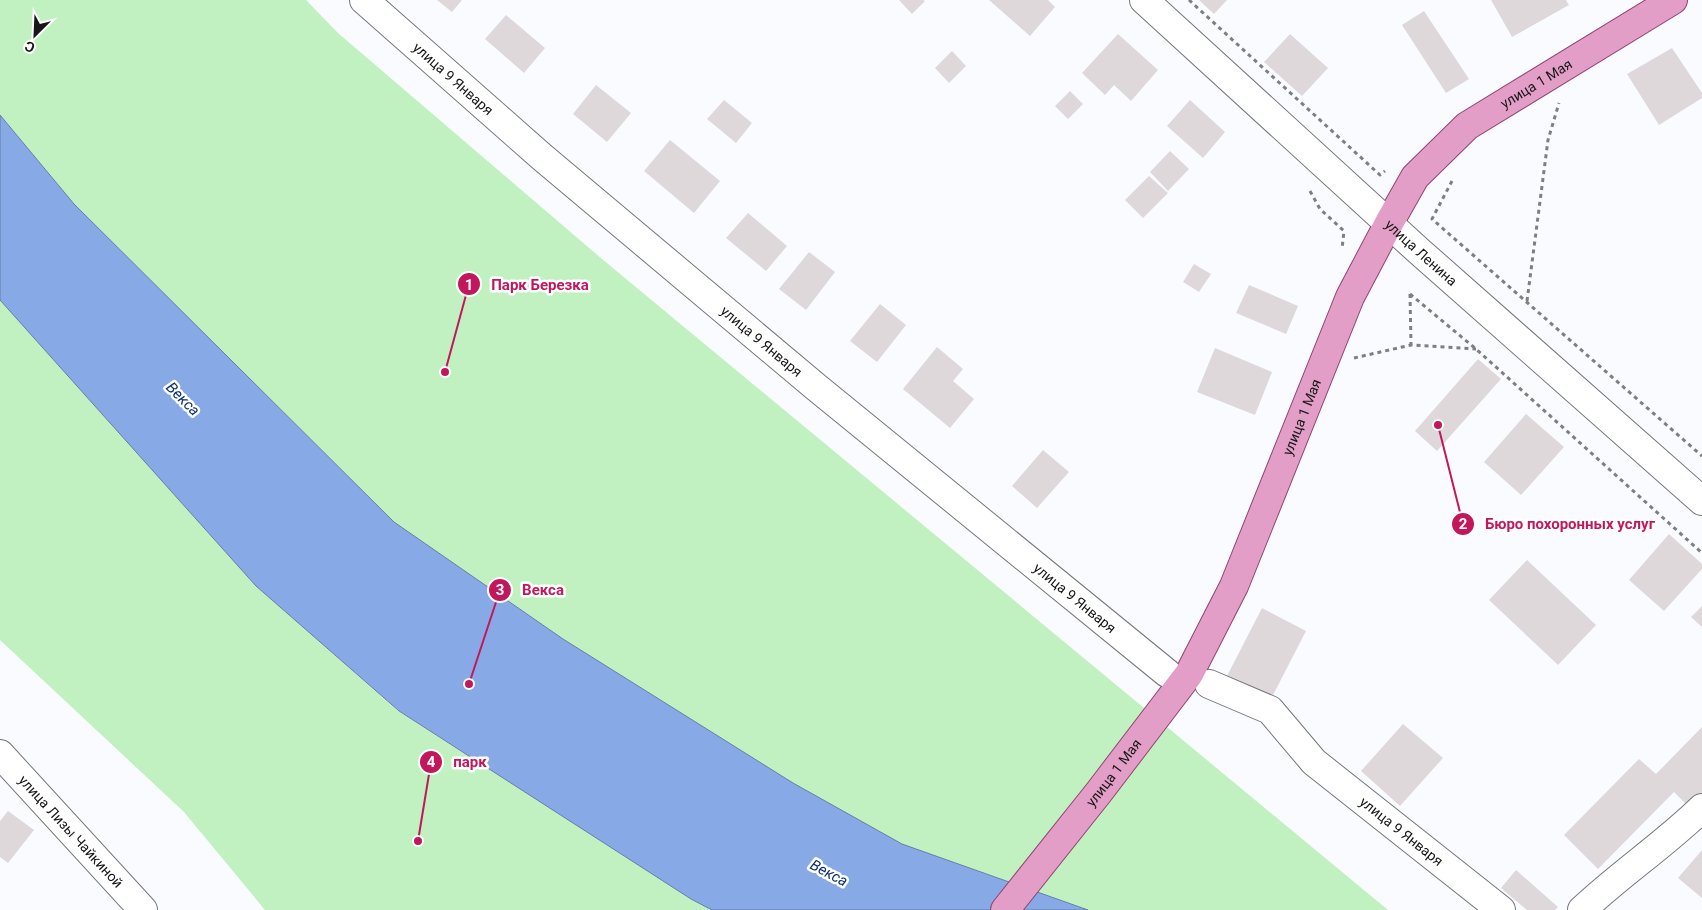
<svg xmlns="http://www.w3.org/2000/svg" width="1702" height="910" font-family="Roboto,sans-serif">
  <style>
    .green { fill: #c1f1c0 }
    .water { fill: #87a9e6; stroke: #657da8 }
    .building { fill: #ded8db }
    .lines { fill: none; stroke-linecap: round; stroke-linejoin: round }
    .minor-casing { stroke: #76777c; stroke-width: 30 }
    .major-casing { stroke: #8f4572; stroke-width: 30 }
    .path { stroke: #7e7f81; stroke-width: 3; stroke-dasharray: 4 4; stroke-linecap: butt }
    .minor { stroke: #fff; stroke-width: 28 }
    .major { stroke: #e39ec7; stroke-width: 28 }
    .labels { text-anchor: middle; stroke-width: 5; stroke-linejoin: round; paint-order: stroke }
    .street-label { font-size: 14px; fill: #171719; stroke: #fff }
    .water-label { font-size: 15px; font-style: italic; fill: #0b2e74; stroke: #fff }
    .leader { fill: none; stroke: #c2185b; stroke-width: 2 }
    .callout-dot { fill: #c2185b; stroke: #fff; stroke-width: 2 }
    .mark-label { font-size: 15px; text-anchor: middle; font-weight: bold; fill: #fff }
    .callout-label { font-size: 15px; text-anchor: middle; font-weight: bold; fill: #c2185b; stroke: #fff; stroke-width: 5; stroke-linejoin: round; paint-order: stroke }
  </style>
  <rect width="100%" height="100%" fill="#fafbfe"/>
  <!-- green -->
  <path class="green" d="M0,0H306L338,33L602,259L1388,910H1088L902,844L793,783L563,639L394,522L74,204L0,115Z
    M0,300L256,586L398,711L691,899L712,910H265L184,812L0,640Z"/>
  <!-- water -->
  <path class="water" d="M0,115L74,204L394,522L563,639L793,783L902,844L1088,910H712L691,899L399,711L256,586L0,300Z"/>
  <!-- building -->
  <path class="building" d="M437,0H462L452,12Z
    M899,0H923L925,1L912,14Z
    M989,0H1048L1055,7L1030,36Z
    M1199,0H1227L1214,14Z
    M1491,0H1566L1569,5L1512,37Z
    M1424,11L1469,79L1446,93L1402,25Z
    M506,15L545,48L524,73L485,39Z
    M1118,34L1158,70L1131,101L1114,85L1105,95L1082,73Z
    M1290,34L1328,68L1302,96L1264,62Z
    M1672,48L1702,93V98L1659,125L1627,74Z
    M952,51L966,66L949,83L935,68Z
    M596,85L631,113L607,142L573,114Z
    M1070,91L1083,104L1068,119L1055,106Z
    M724,100L752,123L736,143L707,119Z
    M1190,100L1225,132L1203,158L1167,126Z
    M670,140L720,181L694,213L644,171Z
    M1170,151L1189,169L1168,191L1150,172Z
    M1149,176L1168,193L1143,218L1125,200Z
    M748,213L787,246L766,271L726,238Z
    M809,252L835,272L806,310L779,289Z
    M1194,264L1211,274L1199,292L1183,282Z
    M1249,285L1298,306L1286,334L1236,313Z
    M880,304L906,325L877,362L850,341Z
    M937,347L963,369L953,381L974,399L950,428L903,389Z
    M1215,348L1272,372L1255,415L1197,392Z
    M1478,359L1501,379L1437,451L1415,431Z
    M1526,414L1564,447L1521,495L1484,462Z
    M1043,450L1069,472L1037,508L1012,486Z
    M1669,534L1702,564V569L1664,611L1629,580Z
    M1527,560L1596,625L1558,665L1489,600Z
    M1702,606V627L1691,617Z
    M1262,608L1306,631L1271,699L1227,676Z
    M1403,724L1443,758L1400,806L1361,771Z
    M1702,727V793L1689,807L1674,792L1598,869L1564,835L1639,759L1656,774Z
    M8,811L34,830L8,863L0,857V821Z
    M1702,850V898L1678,878Z
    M1516,870L1558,907L1555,910H1527L1501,888Z"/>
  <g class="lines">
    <defs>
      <g id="minor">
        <path id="s1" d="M364,0L542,157L816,387L1167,673"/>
        <path id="s2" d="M1144,0L1420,252L1702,501"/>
        <path id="s3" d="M1209,684L1270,710L1314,762L1501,910"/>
        <path id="s4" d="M0,754L143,910"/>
        <path d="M1582,910C1620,874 1664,845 1702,808"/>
      </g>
      <g id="major">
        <path id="s5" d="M1005,910L1099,792L1189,674L1234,586L1350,297L1389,223L1415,177L1467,126L1673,0"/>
      </g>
    </defs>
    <!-- minor casing -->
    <use href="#minor" class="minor-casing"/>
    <!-- major casing -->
    <use href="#major" class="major-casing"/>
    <!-- path -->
    <path class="path" d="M1189,0L1380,175L1385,171
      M1452,181L1432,219L1702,456
      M1310,191L1320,209L1344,231L1342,249
      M1410,294L1476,349L1702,553
      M1410,294L1411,345
      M1527,301L1548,140L1559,103
      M1354,358L1411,345L1476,349"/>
    <!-- minor -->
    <use href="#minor" class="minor"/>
    <!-- major -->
    <use href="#major" class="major"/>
  </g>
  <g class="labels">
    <!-- street labels -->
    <g class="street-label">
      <text dy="5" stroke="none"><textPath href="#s1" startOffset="119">улица 9 Января</textPath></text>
      <text dy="5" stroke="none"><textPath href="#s5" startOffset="1000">улица 1 Мая</textPath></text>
      <text dy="5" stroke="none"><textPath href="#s2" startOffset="375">улица Ленина</textPath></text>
      <text dy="5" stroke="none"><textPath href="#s1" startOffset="524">улица 9 Января</textPath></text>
      <text dy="5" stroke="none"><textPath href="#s5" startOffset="580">улица 1 Мая</textPath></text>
      <text dy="5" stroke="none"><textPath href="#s1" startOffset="929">улица 9 Января</textPath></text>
      <text dy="5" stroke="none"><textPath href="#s5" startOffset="175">улица 1 Мая</textPath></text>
      <text dy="5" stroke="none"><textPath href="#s4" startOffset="105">улица Лизы Чайкиной</textPath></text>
      <text dy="5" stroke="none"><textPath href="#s3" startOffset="246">улица 9 Января</textPath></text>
    </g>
    <!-- water labels -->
    <g class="water-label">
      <text transform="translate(183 399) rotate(45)" y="5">Векса</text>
      <text transform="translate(829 873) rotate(28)" y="5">Векса</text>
    </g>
  </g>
  <!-- callouts -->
  <path class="leader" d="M445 372L469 284M1438 425L1463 524M469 684L500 590M418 841L431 762"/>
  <g class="callout-dot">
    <circle cx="445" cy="372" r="5"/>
    <circle cx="1438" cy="425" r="5"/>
    <circle cx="469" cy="684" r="5"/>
    <circle cx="418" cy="841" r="5"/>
    <circle cx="469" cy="284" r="12"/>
    <circle cx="1463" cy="524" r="12"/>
    <circle cx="500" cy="590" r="12"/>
    <circle cx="431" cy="762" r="12"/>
  </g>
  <g class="mark-label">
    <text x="469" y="290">1</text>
    <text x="1463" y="529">2</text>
    <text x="500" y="595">3</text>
    <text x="431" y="767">4</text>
  </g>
  <g class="callout-label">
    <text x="540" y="290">Парк Березка</text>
    <text x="1570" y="529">Бюро похоронных услуг</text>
    <text x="543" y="595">Векса</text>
    <text x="470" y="767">парк</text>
  </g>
  <!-- north arrow -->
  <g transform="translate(35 35) rotate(204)" stroke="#ffffff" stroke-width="4" paint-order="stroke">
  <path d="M0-4L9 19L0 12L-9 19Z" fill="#171719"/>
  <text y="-8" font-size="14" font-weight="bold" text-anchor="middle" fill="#171719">С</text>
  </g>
</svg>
